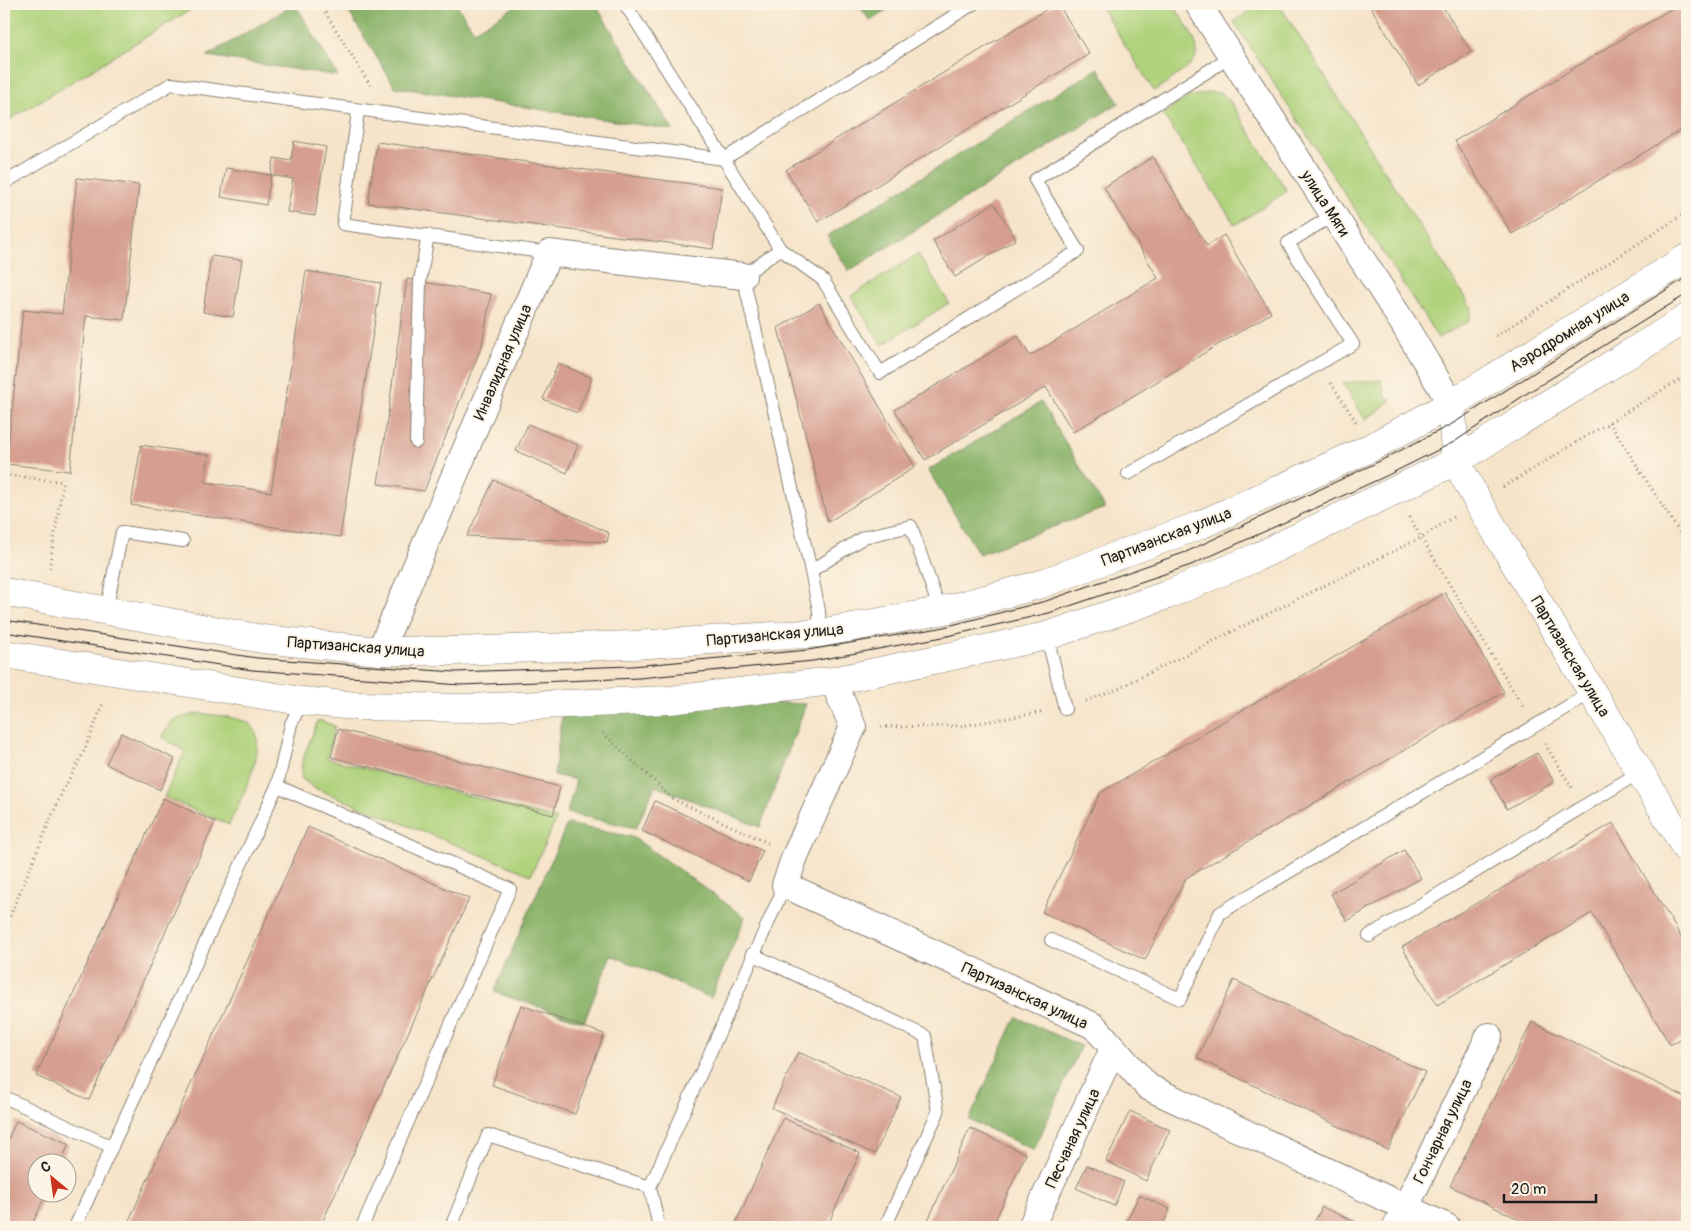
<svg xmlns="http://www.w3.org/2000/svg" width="1691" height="1231" font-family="Pangolin,sans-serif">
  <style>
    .green { fill: #afd27b; stroke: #66774c }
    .forest { fill: #8bb46b; stroke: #546844 }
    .building { fill: #d59e8f }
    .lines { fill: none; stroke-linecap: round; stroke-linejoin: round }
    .service-casing { stroke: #898073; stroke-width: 14 }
    .minor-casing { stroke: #898073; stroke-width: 28 }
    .tertiary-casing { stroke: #898073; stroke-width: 29 }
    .path { stroke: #898073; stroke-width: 3; stroke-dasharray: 1 4; stroke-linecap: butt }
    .service { stroke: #fff; stroke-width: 12 }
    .minor { stroke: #fff; stroke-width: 26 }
    .tertiary { stroke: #fff; stroke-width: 28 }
    .tram { stroke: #1c1c1c; stroke-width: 1 }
    .labels { text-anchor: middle; stroke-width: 4; stroke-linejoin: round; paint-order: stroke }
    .street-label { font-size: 16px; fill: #1c1c1c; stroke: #fcf5e5 }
  </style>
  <rect width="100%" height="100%" fill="#fcf5e5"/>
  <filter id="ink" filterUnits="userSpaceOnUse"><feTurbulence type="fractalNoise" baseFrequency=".02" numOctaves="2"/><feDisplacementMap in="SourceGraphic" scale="10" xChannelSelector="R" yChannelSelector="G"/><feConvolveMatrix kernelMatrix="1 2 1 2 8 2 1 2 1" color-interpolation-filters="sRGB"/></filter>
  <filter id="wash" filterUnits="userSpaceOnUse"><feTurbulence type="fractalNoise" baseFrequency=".0096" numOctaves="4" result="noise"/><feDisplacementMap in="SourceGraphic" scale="20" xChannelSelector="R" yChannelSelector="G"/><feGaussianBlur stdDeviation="1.12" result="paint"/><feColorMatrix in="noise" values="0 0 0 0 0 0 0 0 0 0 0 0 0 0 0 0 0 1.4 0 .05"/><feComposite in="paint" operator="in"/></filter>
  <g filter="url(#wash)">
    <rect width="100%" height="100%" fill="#f6e4ca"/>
    <!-- green -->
    <path class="green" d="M4,4H200L4,123Z
      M1099,4H1173C1207,57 1208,55 1154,91Z
      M1258,4H1279L1472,309L1469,321L1438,338L1234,22Z
      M1211,92L1221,93L1230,101L1287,191L1235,225L1163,114L1189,97Z
      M918,254L949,303L882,345L851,296Z
      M1381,380L1386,397L1391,400L1378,411L1365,419L1343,383Z
      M198,713C212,715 230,716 244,721C278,733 238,804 229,825L164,797L185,751L161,737L173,720Z
      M318,720L335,726L327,758L556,819L531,875L314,788L301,778L302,761Z"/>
    <!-- forest -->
    <path class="forest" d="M295,4L338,76L207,56Z
      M344,4H456L474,31L519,4H595L673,130L395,87Z
      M858,4H896L870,21Z
      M1098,68L1119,103L849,271L827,236Z
      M1041,402L1105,508L979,554L928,470Z
      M698,699L806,704L760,827L655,786L636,828L567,813L576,780L554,775L562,716Z
      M567,824L633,837L745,917L711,998L611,955L584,1022L494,992Z
      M1016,1017L1081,1046L1034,1150L969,1120Z"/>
    <g id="blocks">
      <!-- building -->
      <path class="building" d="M1055,4H1058L1089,54L818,222L786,170Z
        M1369,4H1441L1471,52L1418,85Z
        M1679,4H1687V126L1512,234L1455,141Z
        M294,141L326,147L315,216L287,212L293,179L271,175L266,205L221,197L226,168L271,175L274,158L291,161Z
        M377,142L722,188L713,249L368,203Z
        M1153,157L1207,246L1224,235L1271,313L1073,432L1046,387L925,460L895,410L1018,336L1030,356L1158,278L1104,187Z
        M77,178L139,185L124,320L86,316L70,471L6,464L23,310L62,314Z
        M994,203L1016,239L955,277L933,241Z
        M211,256L242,260L233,317L203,312Z
        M306,271L381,283L340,537L131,505L141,445L209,455L205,482L271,492Z
        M407,279L491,294L482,345L424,491L378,484Z
        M819,303L915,467L828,522L778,328Z
        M558,363L592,378L577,413L543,399Z
        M528,424L578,445L567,473L516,451Z
        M494,480L609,533L607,542L467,536Z
        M1445,593L1504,692L1186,878L1145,960L1042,912L1100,793Z
        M338,729L560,787L553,815L331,757Z
        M121,733L175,759L160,790L106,764Z
        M1537,753L1554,782L1507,809L1490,780Z
        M163,798L215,822L89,1100L36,1076Z
        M655,801L763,851L749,881L642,831Z
        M1613,823L1687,947V1035L1670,1045L1592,913L1437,1005L1402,947Z
        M308,827L469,899L320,1227H126Z
        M1404,850L1421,878L1347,921L1331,894Z
        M1234,980L1425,1072L1388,1150L1197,1058Z
        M521,1005L604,1034L575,1114L492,1085Z
        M1532,1022L1687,1098V1227H1535L1450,1186Z
        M798,1052L901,1097L875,1154L772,1108Z
        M1130,1111L1170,1130L1146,1181L1106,1161Z
        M783,1118L860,1153L827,1227H734Z
        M16,1121L69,1144L60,1164H38V1194H46L31,1227H4V1149Z
        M970,1128L1026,1154L992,1227H925Z
        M1087,1165L1124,1182L1114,1206L1076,1188Z
        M1139,1195L1170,1209L1162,1227H1124Z
        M1322,1207L1358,1223L1356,1227H1312Z"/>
    </g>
  </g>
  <g filter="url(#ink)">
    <use href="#blocks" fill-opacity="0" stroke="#898073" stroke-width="1"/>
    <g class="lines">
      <defs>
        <path id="service" d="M358,111L343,224L549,253
          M4,183L171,84L724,159L625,4
          M780,249L823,280L880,373L1078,251L1035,180L1232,56
          M416,442L420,281L428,235
          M1128,474L1353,344L1288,243L1333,215
          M811,571L864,537L911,526L940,611
          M106,611L122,532L183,541
          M820,633L819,611L811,571L743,276L780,249L724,159L973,4
          M1047,636L1065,709
          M277,786L510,889L362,1227
          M1369,936L1640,772
          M1051,940L1180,999L1220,913L1592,692
          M752,954L925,1036L938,1112L885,1227
          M4,1097L112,1147
          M75,1227L277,786L291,724L302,701
          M451,1227L488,1135L650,1187
          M659,1227L650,1187L785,885"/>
        <path id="minor" d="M1198,4L1403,323L1451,404
          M380,651L549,253L743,276
          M833,681L853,727L795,856L785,885L1094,1026L1148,1087L1447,1227
          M1031,1227L1113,1049
          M1396,1227L1489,1036"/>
        <path id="tertiary" d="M1451,404L1456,461L1478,502L1687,850
          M4,592L262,639L380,651H453L633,645L820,633L940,611L1038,585L1200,525L1370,448L1451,404L1687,258
          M4,654L302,701L357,706L466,708L670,700L833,681L1047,636L1167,595L1257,557L1456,461L1687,318"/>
      </defs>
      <!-- service casing -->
      <use href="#service" class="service-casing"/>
      <!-- minor casing -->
      <use href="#minor" class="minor-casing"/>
      <!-- tertiary casing -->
      <use href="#tertiary" class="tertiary-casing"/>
      <!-- path -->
      <path class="path" d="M320,4L372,88
        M1496,336L1687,212
        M1331,383L1356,422
        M1609,422L1687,544
        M4,468L7,475L63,482L49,570
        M1503,487L1687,375
        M1409,517L1523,707
        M1086,701L1117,689L1420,538L1453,517
        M881,727L960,726L1044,712
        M603,733L673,799L768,843
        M1545,744L1572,788
        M4,930L62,792L83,754L104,701"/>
      <!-- service -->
      <use href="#service" class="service"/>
      <!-- minor -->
      <use href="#minor" class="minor"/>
      <!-- tertiary -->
      <use href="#tertiary" class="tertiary"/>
      <!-- tram -->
      <path class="tram" d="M4,620L257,658L455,672L632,666L808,650L940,628L1046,601L1186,552L1378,462L1452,424L1687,277
        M4,632L252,670L461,685L639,678L813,661L943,637L1049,613L1191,565L1386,476L1454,442L1529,392L1687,294"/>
    </g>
  </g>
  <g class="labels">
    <!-- street labels -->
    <g class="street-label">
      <text transform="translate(1326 203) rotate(57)" y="6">улица Мяги</text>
      <text transform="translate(1569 331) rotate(-32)" y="6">Аэродромная улица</text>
      <text transform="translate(502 362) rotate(-67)" y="6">Инвалидная улица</text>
      <text transform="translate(1166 536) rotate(-21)" y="6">Партизанская улица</text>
      <text transform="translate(775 634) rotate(-5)" y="6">Партизанская улица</text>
      <text transform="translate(356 646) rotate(4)" y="6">Партизанская улица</text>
      <text transform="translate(1571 656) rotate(59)" y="6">Партизанская улица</text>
      <text transform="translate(1025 995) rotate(25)" y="6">Партизанская улица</text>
      <text transform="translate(1442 1131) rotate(-64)" y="6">Гончарная улица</text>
      <text transform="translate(1072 1138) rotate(-65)" y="6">Песчаная улица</text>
    </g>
  </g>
  <!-- margin -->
  <rect width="1691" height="1231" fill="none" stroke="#fcf5e5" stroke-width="20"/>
  <!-- north arrow -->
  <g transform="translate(52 1178) rotate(331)"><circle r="24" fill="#fcf5e5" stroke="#a29e95"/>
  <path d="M0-4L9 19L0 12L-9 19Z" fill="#c8321e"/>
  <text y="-8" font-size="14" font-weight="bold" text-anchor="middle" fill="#1c1c1c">С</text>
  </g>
  <!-- scale -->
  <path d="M1504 1194v8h92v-8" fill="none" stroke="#1c1c1c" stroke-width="2.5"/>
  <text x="1511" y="1194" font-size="15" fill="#1c1c1c" stroke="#fcf5e5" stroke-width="4" paint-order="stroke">20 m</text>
</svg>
